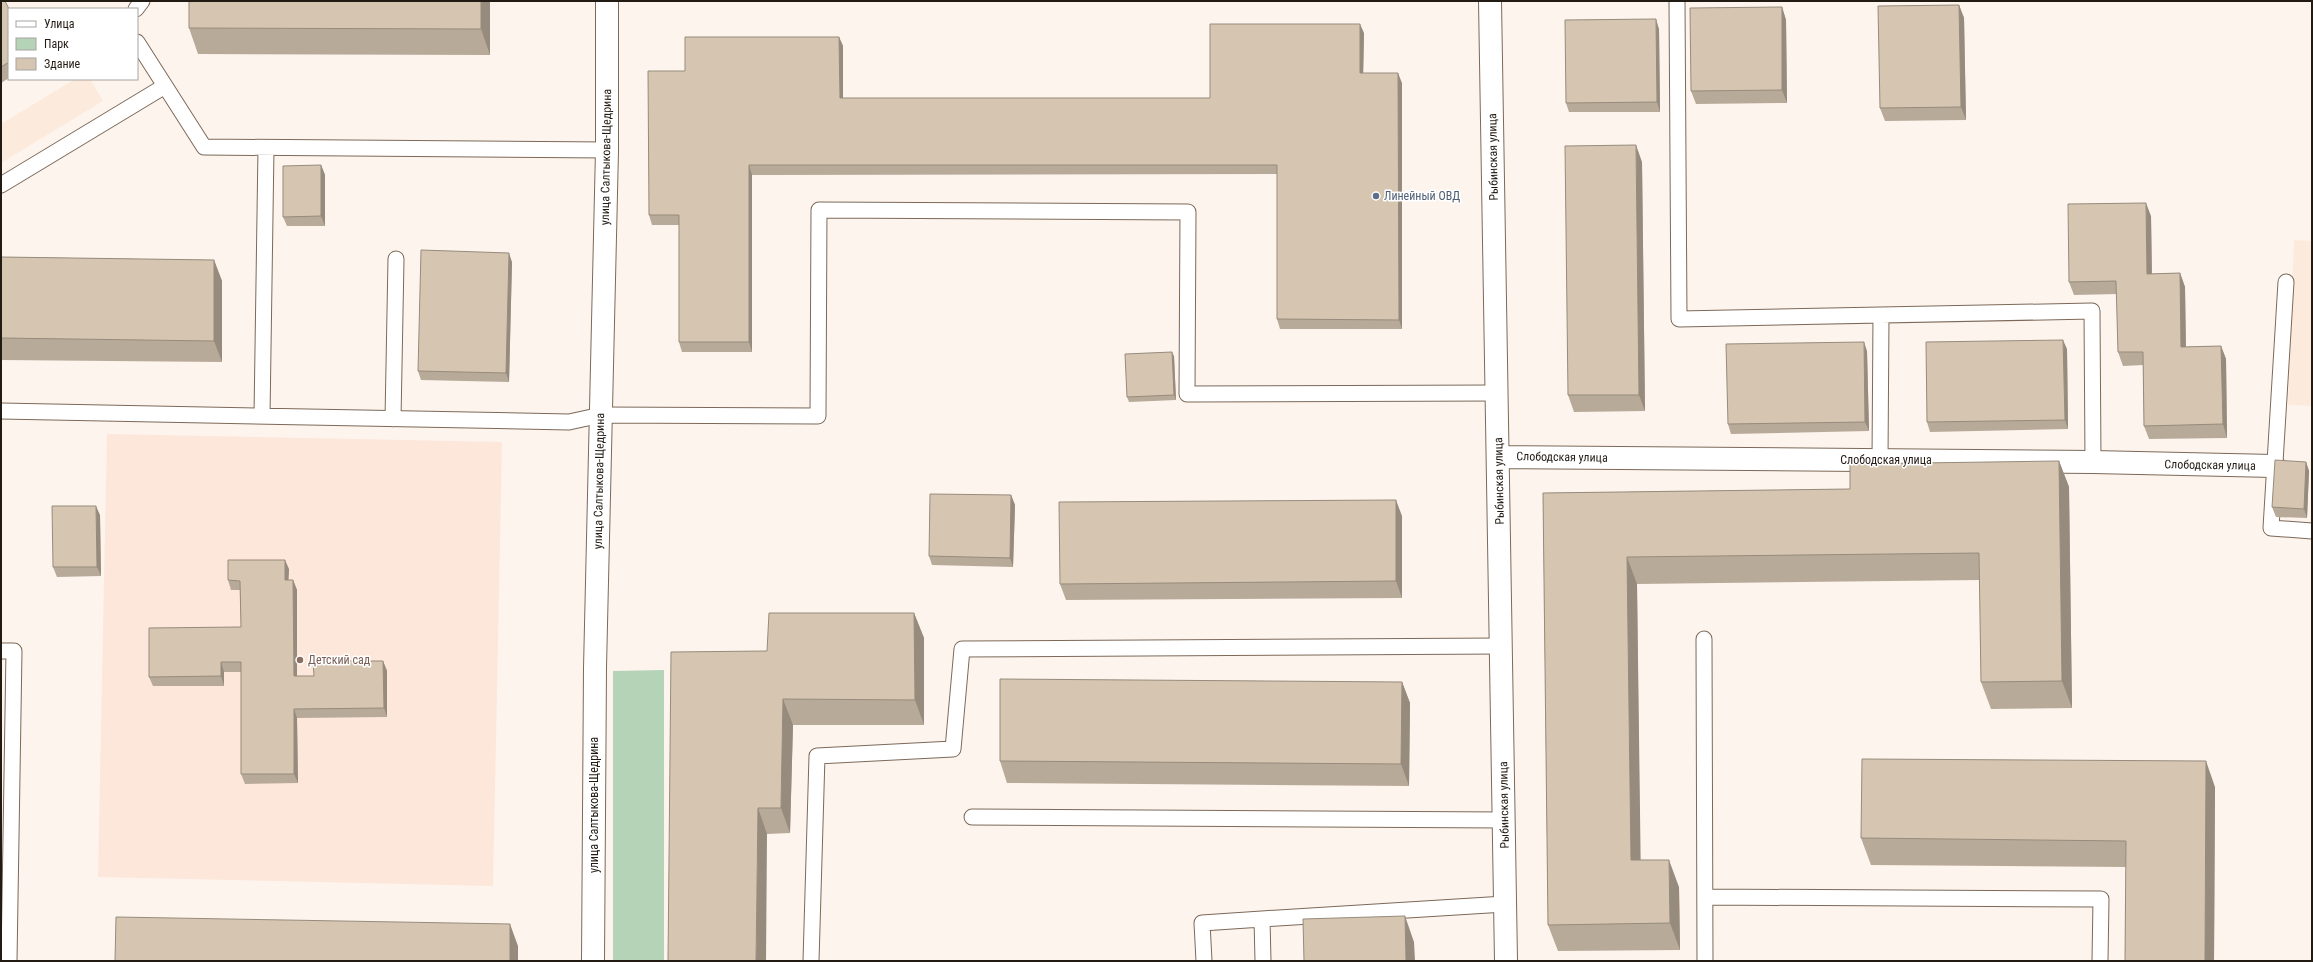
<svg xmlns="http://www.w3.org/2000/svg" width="2313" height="962" font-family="'Roboto Condensed',sans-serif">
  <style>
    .built { fill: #fcebdd }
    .education { fill: #fde6da }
    .green { fill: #b4d3b7 }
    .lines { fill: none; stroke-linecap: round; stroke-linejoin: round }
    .service-casing { stroke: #7c6959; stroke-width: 17 }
    .minor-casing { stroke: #7c6959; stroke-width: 24 }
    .service { stroke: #fff; stroke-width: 15 }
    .minor { stroke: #fff; stroke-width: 22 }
    .wall { fill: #b8aa98 }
    .shaded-wall { fill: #968b7c }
    .building { fill: #d6c6b1; stroke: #968b7c }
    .service-dot { fill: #5c6f8a; stroke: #fff; stroke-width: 1.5 }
    .education-dot { fill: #8d6e63; stroke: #fff; stroke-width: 1.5 }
    .labels { text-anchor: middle; stroke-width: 3; stroke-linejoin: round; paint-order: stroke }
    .street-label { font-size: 12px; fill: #221b14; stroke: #fff }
    .service-label { font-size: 12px; fill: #4e5e75; stroke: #fff; text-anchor: start }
    .education-label { font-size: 12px; fill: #785e54; stroke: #fff; text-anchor: start }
  </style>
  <rect width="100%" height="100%" fill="#fdf4ed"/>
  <!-- built -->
  <path class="built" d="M75,79H90L103,101L1,163V124Z
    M2294,240L2312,241V406L2288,405Z"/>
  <!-- education -->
  <path class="education" d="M107,434L502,442L493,886L98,877Z"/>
  <!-- green -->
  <path class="green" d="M664,670V961H613V671Z"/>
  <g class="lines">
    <defs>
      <path id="service" d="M1677,1L1679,319L2092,311L2093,462
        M136,9L142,1
        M137,42L204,147L607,150
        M1,185L165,86
        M2286,282L2271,528L2312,531
        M1,411L569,422L601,415L818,416L819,210L1188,212L1187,394L1497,393
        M262,416L266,148
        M393,419L396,259
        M1880,460L1881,315
        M1704,639L1705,961
        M1,651H14L9,961
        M972,817L1505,820
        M1705,897L2101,899L2100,961
        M811,961L817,756L953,749L962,649L1502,646
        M1204,961L1202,923L1262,919
        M1263,961L1262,919L1505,904"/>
      <path id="minor" d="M1490,1L1506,961
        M1498,457L2093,462L2274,466
        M593,961L595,668L607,150V1"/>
    </defs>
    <!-- service casing -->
    <use href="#service" class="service-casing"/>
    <!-- minor casing -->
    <use href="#minor" class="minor-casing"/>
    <!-- service -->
    <use href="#service" class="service"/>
    <!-- minor -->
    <use href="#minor" class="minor"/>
  </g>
  <!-- wall -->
  <path class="wall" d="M1,1L9,9V78L1,83Z
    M189,1H490V55L198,54L189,28Z
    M1959,5L1964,18L1966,120L1885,121L1880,108Z
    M1782,7L1786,20L1787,103L1696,104L1691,91Z
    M1659,29L1660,112H1569L1566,103Z
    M1364,33L1363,73L1402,83V329H1280L1277,319V174L752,175V352H682L679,342V225H652L649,215L839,37L843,46V98H1210Z
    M1642,162L1645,411L1574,412L1568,395Z
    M321,165L325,175V226H287L283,217Z
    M2151,216L2152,274L2180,273L2185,287L2186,347L2221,346L2226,359L2227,438L2149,439L2144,426L2143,365L2123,366L2118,352L2117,294L2074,295L2069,282Z
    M1,257L214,260L222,281V362L1,360Z
    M512,262L509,382L421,380L418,371Z
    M2067,349L2068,429L1930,432L1927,422Z
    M1867,351L1869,431L1731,434L1728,424Z
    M1174,356L1176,400L1129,402L1127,397Z
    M2059,461L2069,487L2072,708L1991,709L1981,682L1980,580L1637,584L1640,860L1679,887L1680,950L1558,951L1548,925L1543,493L1850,489Z
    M2306,462L2309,471L2307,518L2276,517L2272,507Z
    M1011,495L1015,505L1013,567L932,565L929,556Z
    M100,515L101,576L57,577L53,567Z
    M1402,516V598L1066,600L1060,584Z
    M289,569L288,580H293L297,590V676H314L383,661L387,671V717L297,718L298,783L245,784L241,774V672H224V686H153L149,677L241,627L240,590H231L228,580Z
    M914,613L924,638V725H793L790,833L767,834L668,961L767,651Z
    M1402,682L1410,703L1409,786L1007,783L1000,761Z
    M2215,787L2214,961H2125L2126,867L1871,865L1861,838Z"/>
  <!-- shaded-wall -->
  <path class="shaded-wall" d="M481,1H490V55L481,29Z
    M1959,5L1964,18L1966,120L1961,107Z
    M1782,7L1786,20L1787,103L1782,90Z
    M1656,19L1659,29L1660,112L1657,102Z
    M1360,24L1364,33L1363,83L1360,73Z
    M839,37L843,46V108L840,98Z
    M1398,73L1402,83V329L1399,320Z
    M1636,145L1642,162L1645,411L1639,395Z
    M321,165L325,175V226L321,216Z
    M749,165L752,175V352L749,342Z
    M2146,203L2151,216L2152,287L2147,274Z
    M509,253L512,262L509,382L506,373Z
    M214,260L222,281V362L214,341Z
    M2180,273L2185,287L2186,360L2181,347Z
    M2063,340L2067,349L2068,429L2065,420Z
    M1864,342L1867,351L1869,431L1865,422Z
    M2221,346L2226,359L2227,438L2223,424Z
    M1172,352L1174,356L1176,400L1174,395Z
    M2059,461L2069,487L2072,708L2062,681Z
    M2306,462L2309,471L2307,518L2304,509Z
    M1011,495L1015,505L1013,567L1010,558Z
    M1396,500L1402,516V598L1396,581Z
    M96,506L100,515L101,576L97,567Z
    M1627,557L1637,584L1641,887L1631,860Z
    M285,560L289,569L288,590L285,580Z
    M293,580L297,590V686L294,676Z
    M914,613L924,638V725L915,700Z
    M383,661L387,671V717L384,708Z
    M221,662L224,672V686L221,676Z
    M1402,682L1410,703L1409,786L1401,764Z
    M783,699L793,725L790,833L781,808Z
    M294,709L297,718L298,783L294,774Z
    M2206,761L2215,787L2214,961H2205Z
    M758,808L767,834L766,961H756Z
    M1669,860L1679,887L1680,950L1670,923Z
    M1405,916L1414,942L1415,961H1406Z
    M510,924L518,946V961H510Z"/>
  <!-- building -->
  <path class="building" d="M1,1H5L9,9V62L1,67Z
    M189,1H481V29L189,28Z
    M1959,5L1961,107L1880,108L1878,6Z
    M1782,7V90L1691,91L1690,8Z
    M1656,19L1657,102L1566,103L1565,20Z
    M1210,24H1360V73H1398L1399,320L1277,319V165H749V342H679V215H649L648,71H685V37H839L840,98H1210Z
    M1636,145L1639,395H1568L1565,146Z
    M321,165V216L283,217V166Z
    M2146,203L2147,274L2180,273L2181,347L2221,346L2223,424L2144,426L2143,352H2118L2116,281L2069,282L2068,204Z
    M421,250L509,253L506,373L418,371Z
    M1,257L214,260V341L1,338Z
    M2063,340L2065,420L1927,422L1926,342Z
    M1864,342L1865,422L1728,424L1726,344Z
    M1172,352L1174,395L1127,397L1125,354Z
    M2275,460L2306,462L2304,509L2272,507Z
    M2059,461L2062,681L1981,682L1979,553L1627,557L1631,860H1669L1670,923L1548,925L1543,493L1850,489V464Z
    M930,494L1011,495L1010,558L929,556Z
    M1396,500V581L1060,584L1059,502Z
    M52,506H96L97,567H53Z
    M228,560H285V580H293L294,676H314L313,661H383L384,708L294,709V774H241V662H221V676L149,677V628L241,627L240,581L228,580Z
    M769,613H914L915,700L783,699L781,808H758L756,961H668L671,652L767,651Z
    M1000,679L1402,682L1401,764L1000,761Z
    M1862,759L2206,761L2205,961H2125L2126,841L1861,838Z
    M1405,916L1406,961H1304L1303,919Z
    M116,917L510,924V961H115Z"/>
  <!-- markers -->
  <circle class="service-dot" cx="1376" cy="196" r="4"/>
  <circle class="education-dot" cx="300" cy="660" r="4"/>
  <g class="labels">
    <!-- street labels -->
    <g class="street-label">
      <text transform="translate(606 157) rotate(-89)" y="4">улица Салтыкова-Щедрина</text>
      <text transform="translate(1493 157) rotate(-91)" y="4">Рыбинская улица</text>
      <text transform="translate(1562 457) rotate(1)" y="4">Слободская улица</text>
      <text x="1886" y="464">Слободская улица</text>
      <text transform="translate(2210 465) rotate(1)" y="4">Слободская улица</text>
      <text transform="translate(599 481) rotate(-89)" y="4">улица Салтыкова-Щедрина</text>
      <text transform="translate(1499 481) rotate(-91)" y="4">Рыбинская улица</text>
      <text transform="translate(594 805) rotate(-90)" y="4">улица Салтыкова-Щедрина</text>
      <text transform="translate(1504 805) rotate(-91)" y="4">Рыбинская улица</text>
    </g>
    <!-- service labels -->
    <g class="service-label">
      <text x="1384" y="200">Линейный ОВД</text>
    </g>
    <!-- education labels -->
    <g class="education-label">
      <text x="308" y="664">Детский сад</text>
    </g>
  </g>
  <!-- border -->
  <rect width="2313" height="962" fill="none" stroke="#221b14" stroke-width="4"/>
  <!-- legend -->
  <rect x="8" y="8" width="130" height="72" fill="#ffffff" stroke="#a7a4a1"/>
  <rect x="16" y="21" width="20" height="6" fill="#ffffff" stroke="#a7a4a1"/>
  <text x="44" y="28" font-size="12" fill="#221b14">Улица</text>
  <rect x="16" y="38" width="20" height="12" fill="#b4d3b7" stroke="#a7a4a1"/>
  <text x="44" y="48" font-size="12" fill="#221b14">Парк</text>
  <rect x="16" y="58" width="20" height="12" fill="#d6c6b1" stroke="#a7a4a1"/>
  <text x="44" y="68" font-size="12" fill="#221b14">Здание</text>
</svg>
